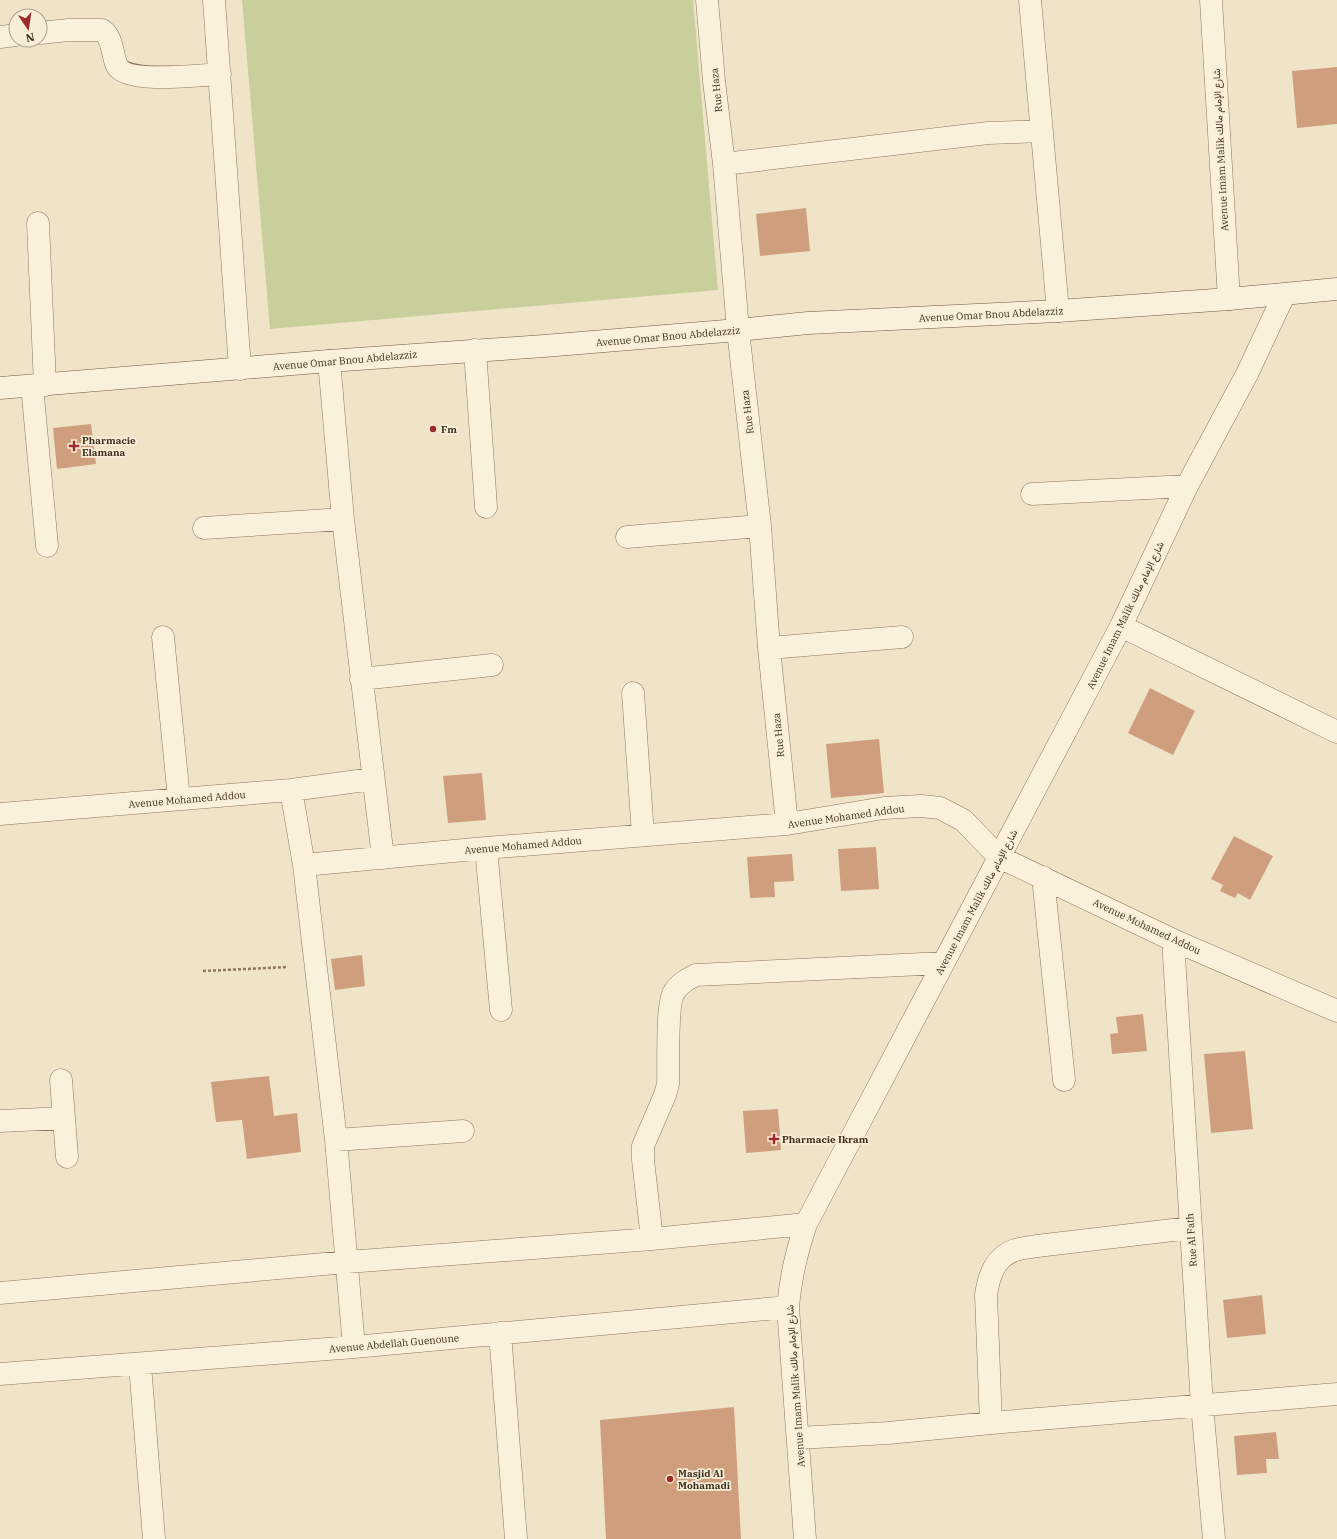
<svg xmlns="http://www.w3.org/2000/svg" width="1337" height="1539" font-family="'IBM Plex Serif',Vazirmatn,serif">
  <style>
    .green { fill: #c9cf9b }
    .building { fill: #cf9f7d }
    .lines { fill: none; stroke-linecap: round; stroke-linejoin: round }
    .street-casing { stroke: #8d765c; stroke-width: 23 }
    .secondary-casing { stroke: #6f573f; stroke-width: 23 }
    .path { stroke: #8d765c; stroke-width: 2.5; stroke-dasharray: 3 2; stroke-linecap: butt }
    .street { stroke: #faf1dc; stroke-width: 22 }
    .secondary { stroke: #faf1dc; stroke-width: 22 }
    .poi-dot { fill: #9e2a2b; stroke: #f7eed8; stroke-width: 1.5 }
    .labels { text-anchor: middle; stroke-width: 3.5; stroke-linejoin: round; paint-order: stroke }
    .street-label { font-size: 10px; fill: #3d2e20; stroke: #f7eed8 }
    .poi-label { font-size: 10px; font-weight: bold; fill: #3d2e20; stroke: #f7eed8; text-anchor: start }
  </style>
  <rect width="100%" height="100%" fill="#f0e4c8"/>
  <!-- green -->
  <path class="green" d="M242,0H693L718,290L270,329Z"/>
  <!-- building -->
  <path class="building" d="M1337,67V124L1297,128L1292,71Z
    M806,208L810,251L760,256L756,214Z
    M91,424L96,464L57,469L53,428Z
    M1150,688L1195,711L1173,755L1128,733Z
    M879,739L884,793L831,798L826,744Z
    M482,773L486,820L448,823L443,776Z
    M1234,836L1273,856L1250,900L1238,893L1235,898L1220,891L1223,885L1211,879Z
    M876,847L879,889L841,891L838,849Z
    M792,854L794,881L774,882L775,897L750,898L747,857Z
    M362,955L365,986L335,990L331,959Z
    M1143,1014L1147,1051L1112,1054L1110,1034L1118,1033L1116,1017Z
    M1245,1051L1253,1129L1211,1133L1204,1054Z
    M269,1076L274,1116L297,1113L301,1152L247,1159L242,1120L216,1122L211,1082Z
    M778,1109L781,1150L746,1153L743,1111Z
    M1262,1295L1266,1334L1227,1338L1223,1300Z
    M734,1407L741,1539H606L600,1420Z
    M1276,1432L1279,1459H1266L1267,1473L1237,1475L1234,1436Z"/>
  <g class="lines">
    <defs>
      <path id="street" d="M214,0L240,369
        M707,0L714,81L724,164L738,330L760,526L769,648L787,824
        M1030,0L1058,311
        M1211,0L1229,299
        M40,33L69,30H102C113,37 112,55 117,66C127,84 200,75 220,74
        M0,37L16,35
        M724,164L988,133L1042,131
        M38,223L45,385
        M475,350L486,507
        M329,361L343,519L383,858
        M32,386L47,546
        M1032,494L1187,486
        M204,528L343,519
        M627,537L760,526
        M1121,626L1337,732
        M163,637L179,799
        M769,648L902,637
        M361,679L492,665
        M633,693L643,835
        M291,790L304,865L336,1140L354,1347
        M0,814L291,790L373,779
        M486,848L501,1010
        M304,865L486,848L787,824L884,808L921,806L940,808L963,820L999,857L1173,940L1337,1011
        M1043,877L1064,1080
        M1173,940L1202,1405L1214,1539
        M61,1080L67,1157
        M0,1121L64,1118
        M336,1140L463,1131
        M652,1239L643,1160V1146L665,1095L668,1084C669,1065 666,1005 674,992C680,983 688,979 696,975L943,963
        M0,1293L347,1262L652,1239L806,1224
        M500,1333L516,1539
        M140,1365L154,1539
        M0,1374L354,1347L788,1307
        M991,1423L986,1295C989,1275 995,1257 1015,1250C1022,1248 1030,1247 1037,1246L1190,1228
        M798,1438L888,1433L991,1423L1337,1394
        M805,1539L788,1307C791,1276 796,1254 806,1224L1121,626L1187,486L1247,374L1284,295"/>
      <path id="secondary" d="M0,388L329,361L544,346L738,330L808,323L1058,311L1229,299L1337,289"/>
    </defs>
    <!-- street casing -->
    <use href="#street" class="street-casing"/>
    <!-- secondary casing -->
    <use href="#secondary" class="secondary-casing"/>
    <!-- path -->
    <path class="path" d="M203,971L288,967"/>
    <!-- street -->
    <use href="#street" class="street"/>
    <!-- secondary -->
    <use href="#secondary" class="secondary"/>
  </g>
  <!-- markers -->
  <g class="poi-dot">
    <circle cx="433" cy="429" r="4"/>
    <path d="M72 440h4v4h4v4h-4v4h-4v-4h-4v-4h4z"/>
    <path d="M772 1133h4v4h4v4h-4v4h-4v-4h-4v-4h4z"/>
    <circle cx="670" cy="1479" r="4"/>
  </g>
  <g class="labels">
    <!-- street labels -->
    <g class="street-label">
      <text transform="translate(716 90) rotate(-96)" y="4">Rue Haza</text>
      <text transform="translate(1220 150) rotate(-93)" y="4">Avenue Imam Malik شارع الإمام مالك</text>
      <text transform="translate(991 314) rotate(-3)" y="4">Avenue Omar Bnou Abdelazziz</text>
      <text transform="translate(668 336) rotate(-5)" y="4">Avenue Omar Bnou Abdelazziz</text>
      <text transform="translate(345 360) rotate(-5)" y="4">Avenue Omar Bnou Abdelazziz</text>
      <text transform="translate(747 412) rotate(-97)" y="4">Rue Haza</text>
      <text transform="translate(1125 615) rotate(-64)" y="4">Avenue Imam Malik شارع الإمام مالك</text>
      <text transform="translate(778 735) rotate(-96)" y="4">Rue Haza</text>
      <text transform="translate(187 799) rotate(-5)" y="4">Avenue Mohamed Addou</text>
      <text transform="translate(846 816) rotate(-8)" y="4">Avenue Mohamed Addou</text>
      <text transform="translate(523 845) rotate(-5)" y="4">Avenue Mohamed Addou</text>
      <text transform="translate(976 902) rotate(-62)" y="4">Avenue Imam Malik شارع الإمام مالك</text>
      <text transform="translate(1147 926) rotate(25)" y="4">Avenue Mohamed Addou</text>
      <text transform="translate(1191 1240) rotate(-94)" y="4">Rue Al Fath</text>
      <text transform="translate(394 1343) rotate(-5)" y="4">Avenue Abdellah Guenoune</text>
      <text transform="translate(795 1386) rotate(-94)" y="4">Avenue Imam Malik شارع الإمام مالك</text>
    </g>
    <!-- poi labels -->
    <g class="poi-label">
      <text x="441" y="433">Fm</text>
      <text x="82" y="444">Pharmacie<tspan x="82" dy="12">Elamana</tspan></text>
      <text x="782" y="1143">Pharmacie Ikram</text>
      <text x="678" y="1477">Masjid Al<tspan x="678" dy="12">Mohamadi</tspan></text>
    </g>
  </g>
  <!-- north arrow -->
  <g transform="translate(28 28) rotate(167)"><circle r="19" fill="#f7eed8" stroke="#ada18e"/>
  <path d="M0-3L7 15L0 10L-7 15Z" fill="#9e2a2b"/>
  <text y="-6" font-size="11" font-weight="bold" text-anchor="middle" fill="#3d2e20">N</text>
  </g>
</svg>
